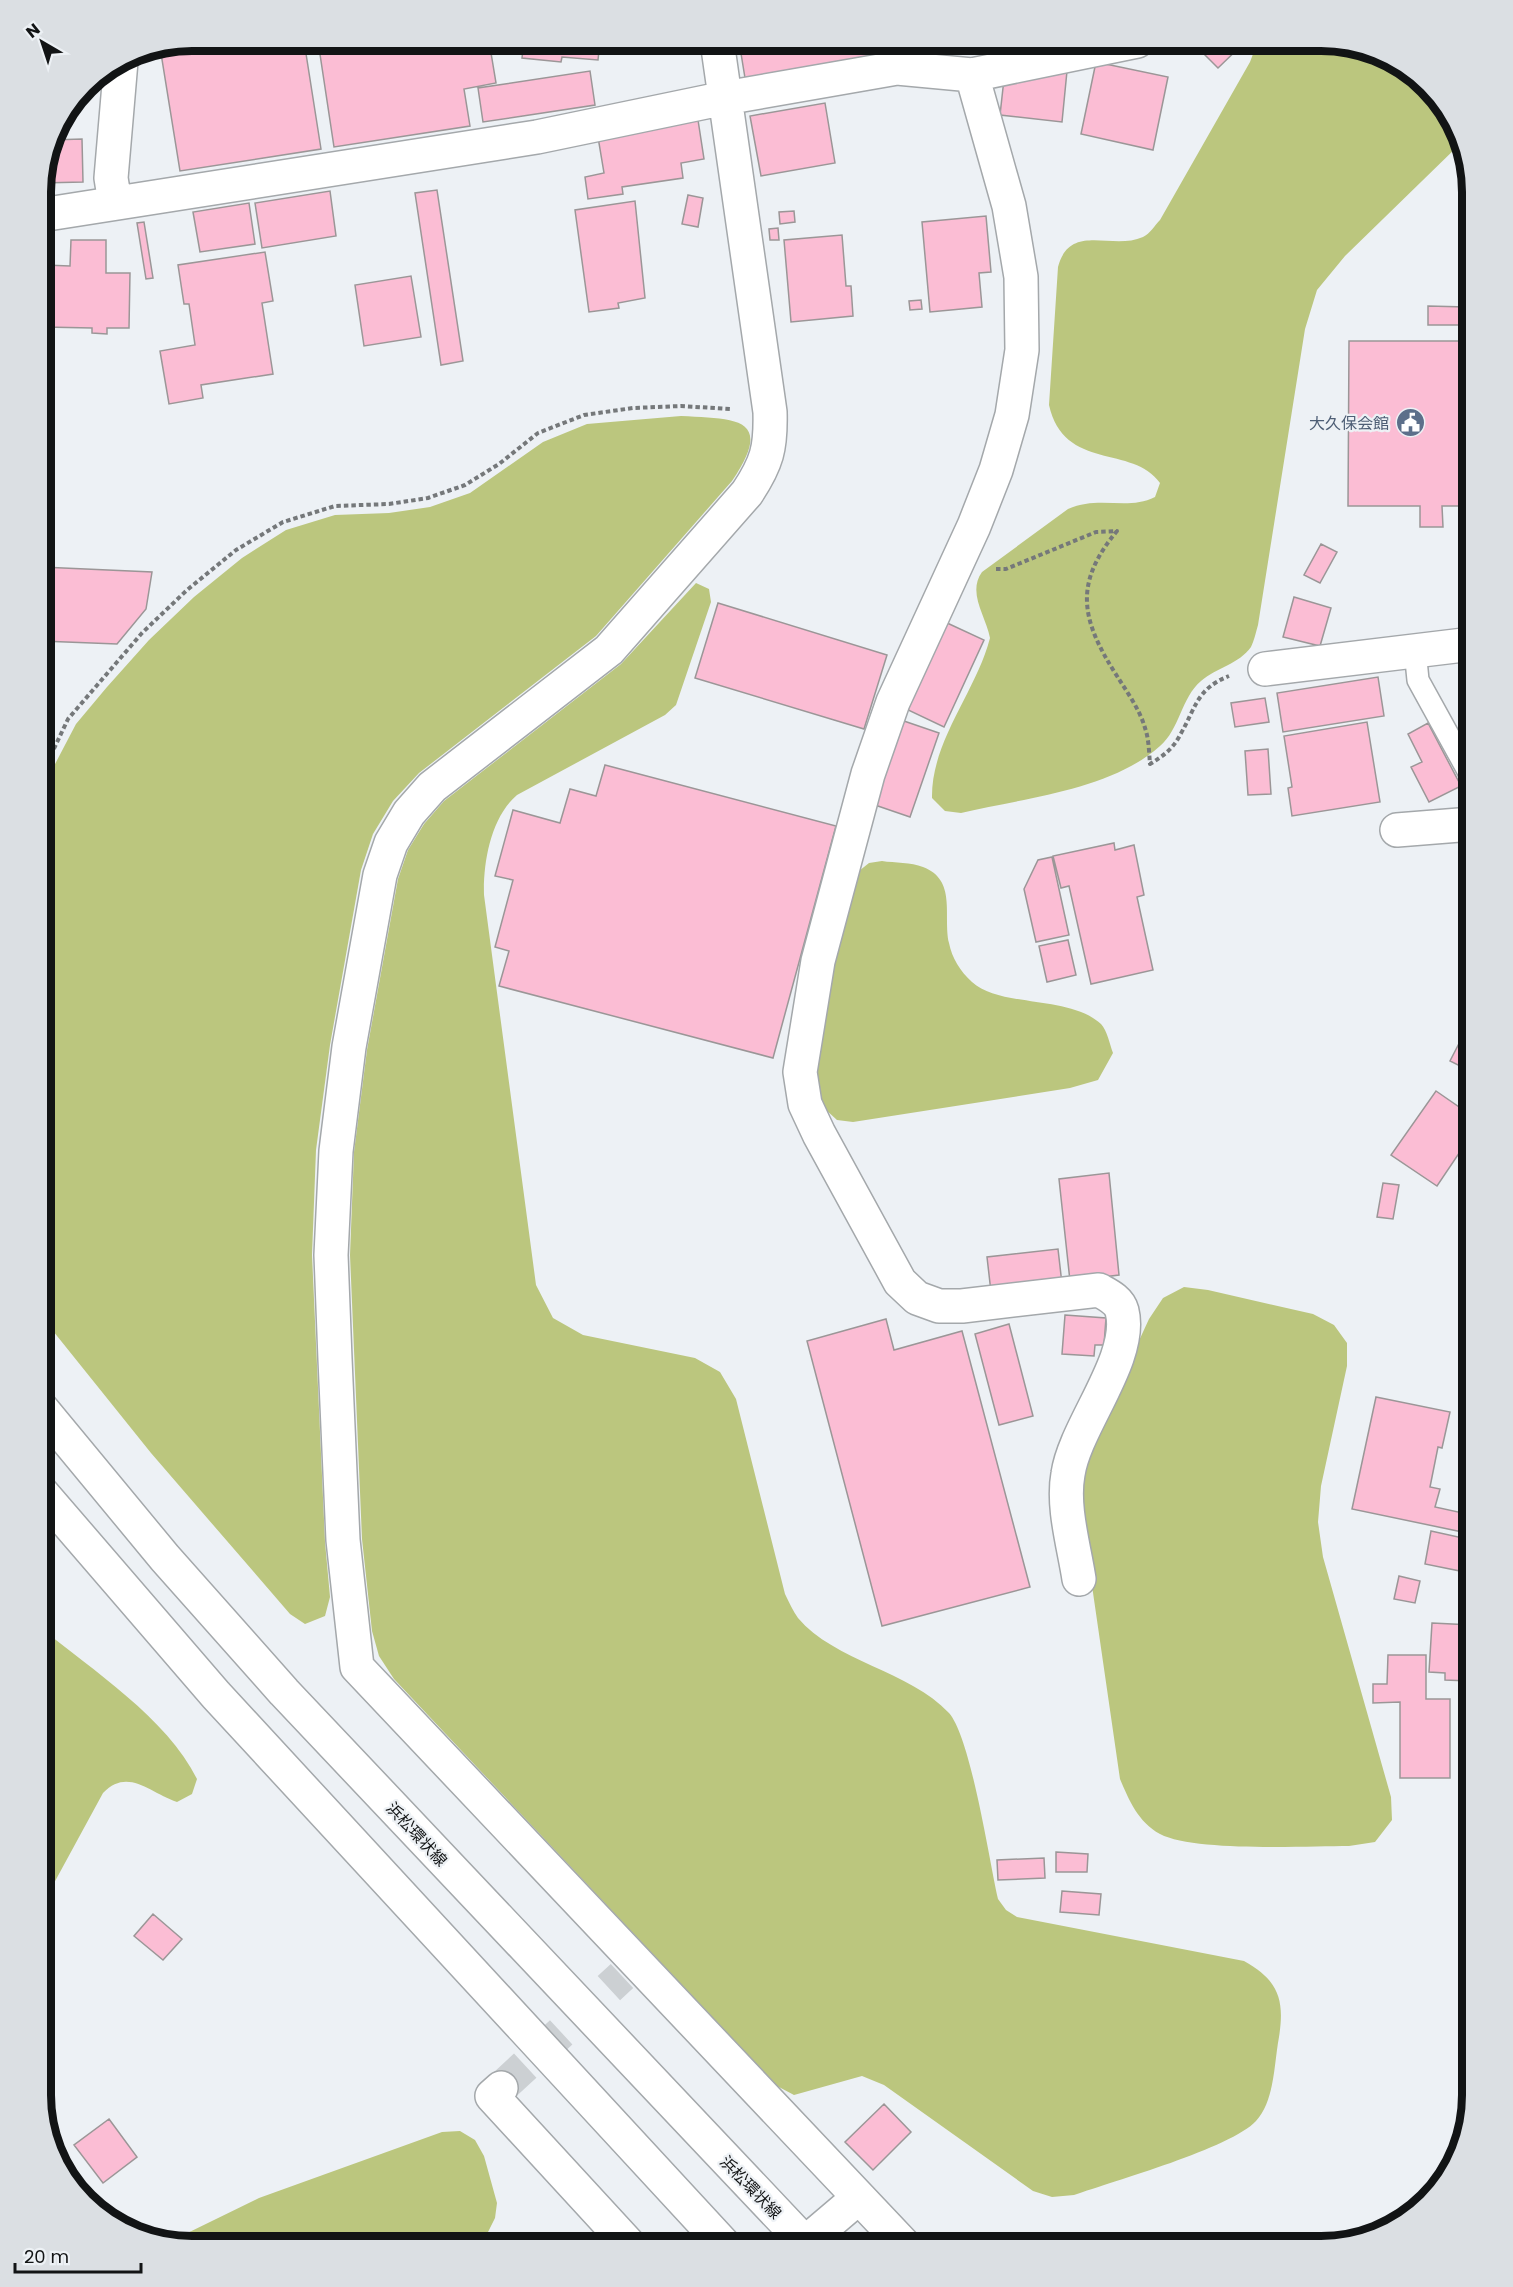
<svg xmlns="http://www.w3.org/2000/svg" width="1513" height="2287" font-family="Poppins,'Noto Sans JP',sans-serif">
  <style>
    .forest { fill: #bbc67e }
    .building { fill: #fbbdd4; stroke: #9b9697; stroke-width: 1.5 }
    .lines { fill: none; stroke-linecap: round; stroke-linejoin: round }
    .minor-tunnel { stroke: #ccd0d3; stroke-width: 33; stroke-dasharray: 33 16; stroke-linecap: butt }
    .service-casing { stroke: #a4a8ab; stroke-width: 24 }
    .minor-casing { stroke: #a4a8ab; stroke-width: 36 }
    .primary-casing { stroke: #a4a8ab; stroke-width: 36 }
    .path { stroke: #75787a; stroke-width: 4; stroke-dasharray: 4.5 3; stroke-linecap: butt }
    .service { stroke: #fff; stroke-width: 21 }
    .minor { stroke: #fff; stroke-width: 33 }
    .primary { stroke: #fff; stroke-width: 33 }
    .labels { text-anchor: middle; stroke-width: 4.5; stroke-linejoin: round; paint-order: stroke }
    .service-label { font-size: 16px; fill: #4e5e75; stroke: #edf1f5; text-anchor: end }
    .street-label { font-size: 16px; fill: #121415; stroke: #edf1f5 }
    .rim { fill: none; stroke: #121415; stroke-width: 8 }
  </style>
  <rect width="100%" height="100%" fill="#edf1f5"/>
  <!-- forest -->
  <path class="forest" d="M1258,41H1330L1405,66L1452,117L1460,144L1345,256L1317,290L1305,329L1258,625C1256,632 1254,641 1251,647C1239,664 1216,668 1201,681C1181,698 1180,729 1160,746C1111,790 1024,798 961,813L945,811L932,798C931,741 976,692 990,638C986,616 967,593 982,572L1068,509C1100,495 1127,511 1155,497L1160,483C1133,444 1064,472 1049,405L1058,267C1070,222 1112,251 1143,237C1150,234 1155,225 1160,220L1250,62Z
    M681,416C734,419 776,416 732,481L596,636L419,773L393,801L373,834L361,870L330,1045L316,1150L312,1255L325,1542L330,1597L325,1616L305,1624L290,1614L151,1453L41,1316V804L54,766L76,724L107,687L149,640L194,597L242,558L286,530L335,515L389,513L430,507L470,493L543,442L587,424Z
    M696,583L709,589L711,602L676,705L665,715L517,795C491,817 483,862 484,895L536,1285L553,1318L583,1335L695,1358L720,1372L736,1399L785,1594C789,1602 793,1611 798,1618C834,1661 910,1671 949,1713C971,1738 989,1860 998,1899L1006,1910L1017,1917L1244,1961C1278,1980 1285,1999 1279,2037C1274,2063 1275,2100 1256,2121C1231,2148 1114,2181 1074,2195L1052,2197L1033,2191L884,2085L862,2076L794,2095L777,2086L394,1679L379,1656L372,1631L362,1539L350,1255L354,1152L367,1050L398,879L408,850L424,824L444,801L621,664Z
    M882,861C895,863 911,862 923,867C957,880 943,915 949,943C952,958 960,971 972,982C1001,1008 1069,995 1101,1024C1107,1030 1110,1045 1113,1053L1098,1080L1070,1088L853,1122L837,1120L825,1109L815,1092L812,1072L830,964L859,871L869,863Z
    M1184,1287L1208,1290L1313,1314L1334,1325L1347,1343V1366L1321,1486L1318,1522L1323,1557L1391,1797L1392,1820L1375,1842L1349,1846C1306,1846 1194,1852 1160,1834C1138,1822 1129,1800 1120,1779L1079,1496L1083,1462L1149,1319L1163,1298Z
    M41,1628C92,1670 167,1718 197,1779L192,1794L177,1802C150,1793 128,1767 103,1793L41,1907Z
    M460,2131L475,2140L484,2156L497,2203L495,2218L488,2232L494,2246H183L169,2242L259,2198L442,2132Z"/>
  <!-- building -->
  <path class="building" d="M192,40L304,41L321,149L180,171L160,47Z
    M318,41H489L496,83L464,89L470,126L334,147Z
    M524,41H600L598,60L562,57L561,62L522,58Z
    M739,41H901L903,50L745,78Z
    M1195,41H1246L1218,68L1193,43Z
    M1096,62L1168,77L1153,150L1081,134Z
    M590,71L595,105L483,122L478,88Z
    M1067,71L1062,122L1000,115L1004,79Z
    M825,103L835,163L761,176L750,116Z
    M698,120L704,159L681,163L683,178L622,187L623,194L588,199L585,177L604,173L598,137Z
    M82,139L83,182L41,183L51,140Z
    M437,190L463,361L441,365L415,193Z
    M330,191L336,236L262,248L255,203Z
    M688,195L703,198L698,227L682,224Z
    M635,201L645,298L618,303L619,308L589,312L575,210Z
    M249,203L255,244L200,252L193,212Z
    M794,211L795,222L780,224L779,212Z
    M986,216L991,272L979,273L982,307L930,312L922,222Z
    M144,222L153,278L146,279L137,223Z
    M778,228L779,240H770L769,229Z
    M842,235L846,286H851L853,316L791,322L784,240Z
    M71,240H106V273H130L129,328H107V334L92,333V328L44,327L45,265L70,266Z
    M265,252L273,301L262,303L273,374L201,385L203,398L169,404L160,351L195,345L189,304H184L178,265Z
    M411,276L421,337L364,346L355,285Z
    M921,300L922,309L910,310L909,301Z
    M1428,306L1466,307V325H1428Z
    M1349,341H1472V506H1442L1443,527H1420V506H1348Z
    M1321,544L1337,552L1320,583L1304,575Z
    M41,567L152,572L146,609L117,644L41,641Z
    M1294,597L1331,608L1320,646L1283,637Z
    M718,603L887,655L864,729L695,678Z
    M945,622L984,640L944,727L906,709Z
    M1378,677L1384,716L1283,732L1277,693Z
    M1265,698L1269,722L1235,727L1231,703Z
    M901,720L939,733L910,817L872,804Z
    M1367,722L1380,802L1292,816L1288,788L1292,787L1284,736Z
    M1428,723L1461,786L1429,802L1411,767L1422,762L1408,734Z
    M1268,749L1271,794L1248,795L1245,751Z
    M605,765L836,826L773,1058L499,986L509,951L495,947L513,880L495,876L513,810L560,823L570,789L596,796Z
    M1114,843L1115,850L1134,845L1144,895L1137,897L1153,970L1091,984L1069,886L1061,888L1053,856Z
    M1052,857L1069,935L1036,942L1024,889L1038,860Z
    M1068,940L1076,975L1047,982L1039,946Z
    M1466,1030L1472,1033V1072L1450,1061Z
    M1436,1091L1472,1116V1134L1437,1186L1391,1155Z
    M1109,1173L1119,1275L1070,1281L1059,1179Z
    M1383,1183L1399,1185L1393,1219L1377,1217Z
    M1058,1249L1062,1284L991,1292L987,1257Z
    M1065,1315L1106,1318L1104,1345H1095L1094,1356L1062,1354Z
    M886,1319L894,1350L962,1331L1030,1587L882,1626L807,1341Z
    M1009,1324L1033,1416L999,1425L975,1334Z
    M1376,1397L1450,1412L1442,1448L1438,1447L1430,1487L1440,1489L1435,1507L1472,1515V1534L1352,1509Z
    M1431,1531L1472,1540L1465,1572L1425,1564Z
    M1399,1576L1420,1581L1415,1603L1394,1599Z
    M1432,1623L1472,1625V1674H1469V1681L1445,1680V1673L1429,1672Z
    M1388,1655H1426V1699H1450V1778H1400V1702L1373,1703V1684H1387Z
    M1466,1715L1472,1716V1747L1462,1746Z
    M1056,1852L1088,1854L1087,1872H1056Z
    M1044,1858L1045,1878L998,1880L997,1860Z
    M1062,1891L1101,1894L1099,1915L1060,1912Z
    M153,1914L182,1939L163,1960L134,1936Z
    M884,2104L911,2132L873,2170L845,2142Z
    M109,2119L137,2157L103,2183L74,2145Z"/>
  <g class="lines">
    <!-- minor-tunnel -->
    <path class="minor-tunnel" d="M501,2088L622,1976"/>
    <defs>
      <path id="service" d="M1415,650L1418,680L1472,778"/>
      <path id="minor" d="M717,41L770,412C771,448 767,463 747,493L609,650L432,787L409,813L391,843L380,875L349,1047L336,1151L331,1255L335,1359L343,1540L357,1667L905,2246
        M972,75L1009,206L1021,277L1022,350L1012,415L996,470L974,526L893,702L868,774L818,961L800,1072L805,1104L819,1134L900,1282L917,1298L939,1306H962L1099,1290C1108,1295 1119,1300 1122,1311C1134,1358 1075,1426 1068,1474C1062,1507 1074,1546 1079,1579
        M115,203L111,178L121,61
        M41,215L537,137L725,98L897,68L972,75L1137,41
        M1265,669L1472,644
        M1397,830L1472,824
        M501,2088L492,2096L630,2246
        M805,2243L858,2198"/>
      <path id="primary" d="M41,1408L165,1558L284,1692L808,2246
        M41,1492L216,1695L725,2246"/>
    </defs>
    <!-- service casing -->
    <use href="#service" class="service-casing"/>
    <!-- minor casing -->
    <use href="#minor" class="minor-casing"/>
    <!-- primary casing -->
    <use href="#primary" class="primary-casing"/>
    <!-- path -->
    <path class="path" d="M996,569H1006L1096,532L1117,531C1073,584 1081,620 1117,676C1127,692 1140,710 1145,728C1149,739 1149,753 1150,764C1163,756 1173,749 1180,735C1196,708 1196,689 1229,676
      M41,776L68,719L142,633L187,590L236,550L283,522L335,506L389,504L428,498L465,485L499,464L538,433L584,415L633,408L681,406L730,409"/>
    <!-- service -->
    <use href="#service" class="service"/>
    <!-- minor -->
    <use href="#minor" class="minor"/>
    <!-- primary -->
    <use href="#primary" class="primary"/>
  </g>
  <!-- icons -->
  <defs>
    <symbol id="civic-disc" viewBox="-11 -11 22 22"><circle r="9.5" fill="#5c6f8a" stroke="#edf1f5"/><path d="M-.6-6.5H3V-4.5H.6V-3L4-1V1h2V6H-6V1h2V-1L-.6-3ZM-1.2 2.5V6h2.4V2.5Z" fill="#fff"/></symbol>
  </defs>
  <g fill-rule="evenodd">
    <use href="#civic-disc" x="1394" y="406" width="33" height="33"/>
  </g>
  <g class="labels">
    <!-- service labels -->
    <g class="service-label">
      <text x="1389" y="429">大久保会館</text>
    </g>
    <!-- street labels -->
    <g class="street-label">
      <text transform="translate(417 1834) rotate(47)" y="6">浜松環状線</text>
      <text transform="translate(751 2187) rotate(46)" y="6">浜松環状線</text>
    </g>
  </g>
  <!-- crop -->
  <path d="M0 0H1513V2287H0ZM192 51H1321A141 141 0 0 1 1462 192V2095A141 141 0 0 1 1321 2236H192A141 141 0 0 1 51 2095V192A141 141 0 0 1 192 51Z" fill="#dbdfe3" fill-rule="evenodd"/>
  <path class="rim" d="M192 51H1321A141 141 0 0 1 1462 192V2095A141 141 0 0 1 1321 2236H192A141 141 0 0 1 51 2095V192A141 141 0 0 1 192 51Z"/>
  <!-- north arrow -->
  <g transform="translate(42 42) rotate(321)" stroke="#edf1f5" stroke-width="4.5" paint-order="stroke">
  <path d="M0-4.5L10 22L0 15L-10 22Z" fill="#121415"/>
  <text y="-9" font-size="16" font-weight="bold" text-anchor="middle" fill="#121415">N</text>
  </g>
  <!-- scale -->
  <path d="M15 2263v9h126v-9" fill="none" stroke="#121415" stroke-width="3"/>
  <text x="24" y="2263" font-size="18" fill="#121415" stroke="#edf1f5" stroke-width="4.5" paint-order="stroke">20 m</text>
</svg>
